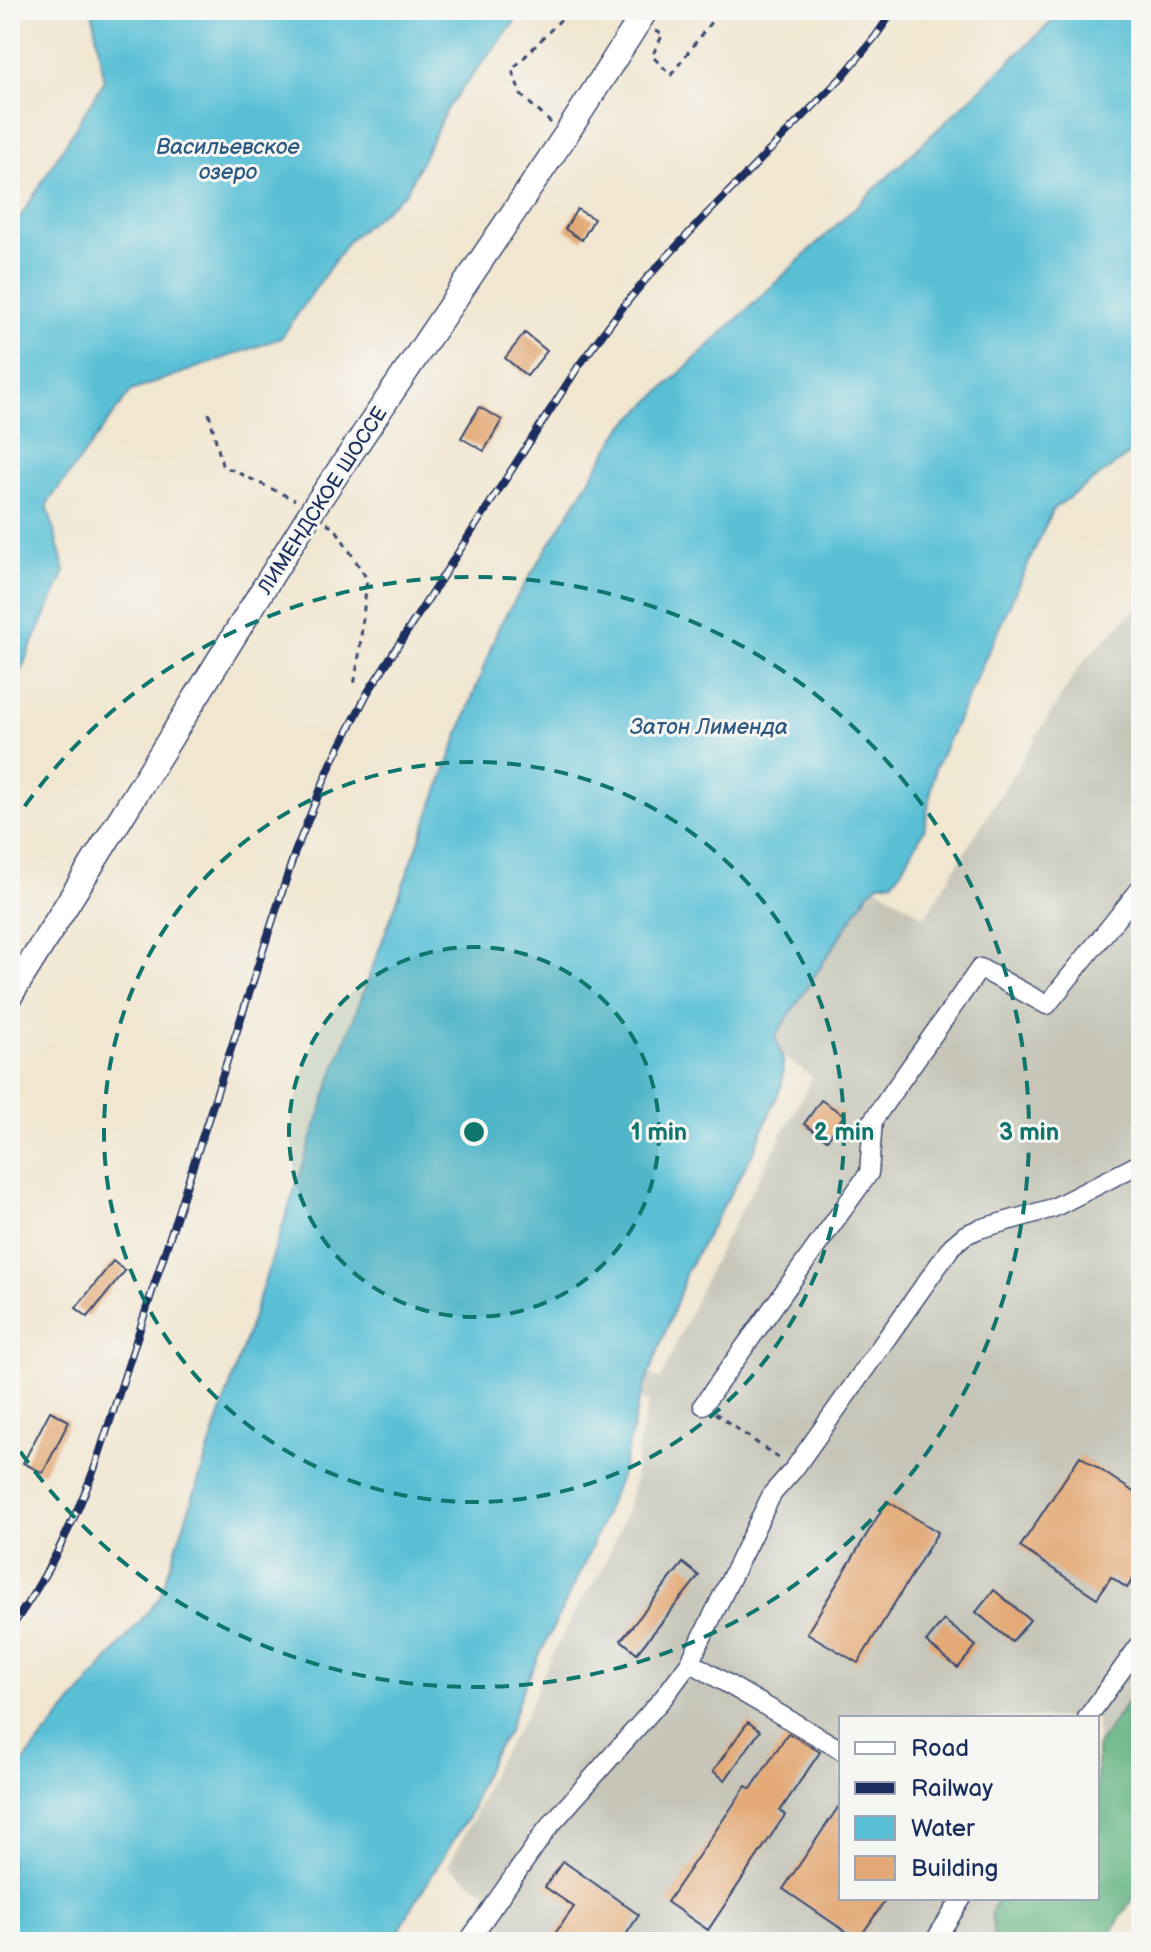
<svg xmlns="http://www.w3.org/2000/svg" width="1151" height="1952" font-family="'Balsamiq Sans',sans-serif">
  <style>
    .industrial { fill: #c6c5b8 }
    .forest { fill: #60b27f; stroke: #3e706e; stroke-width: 2 }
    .water { fill: #58bfd5; stroke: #3a779a; stroke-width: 2 }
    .building { fill: #e3aa77 }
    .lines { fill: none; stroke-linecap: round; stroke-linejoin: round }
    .minor-casing { stroke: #3b4a6f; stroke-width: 21 }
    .major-casing { stroke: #3b4a6f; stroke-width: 27 }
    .path { stroke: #3b4a6f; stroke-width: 3; stroke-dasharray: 6 6; stroke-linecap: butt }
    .minor { stroke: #fff; stroke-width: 18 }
    .major { stroke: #fff; stroke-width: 24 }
    .rail-casing { stroke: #1b2f5e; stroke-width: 8 }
    .rail { stroke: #f6f6f2; stroke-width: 5; stroke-dasharray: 15; stroke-linecap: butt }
    .ring { fill: none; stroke: #0f766e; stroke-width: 4; stroke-dasharray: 14 10 }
    .labels { text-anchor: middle; stroke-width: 6; stroke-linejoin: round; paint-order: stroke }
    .street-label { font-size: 20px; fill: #1b2f5e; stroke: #f6f6f2 }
    .water-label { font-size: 22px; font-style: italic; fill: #2d5a82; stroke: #f6f6f2 }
    .centre { fill: #0f766e; stroke: #f6f6f2; stroke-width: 4 }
    .ring-label { font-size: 24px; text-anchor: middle; font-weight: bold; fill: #0f766e; stroke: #f6f6f2; stroke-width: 6; stroke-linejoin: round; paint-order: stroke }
  </style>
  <rect width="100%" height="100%" fill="#f6f6f2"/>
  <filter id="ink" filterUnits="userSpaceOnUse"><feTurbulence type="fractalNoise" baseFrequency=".0125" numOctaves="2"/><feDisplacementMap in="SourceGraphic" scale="16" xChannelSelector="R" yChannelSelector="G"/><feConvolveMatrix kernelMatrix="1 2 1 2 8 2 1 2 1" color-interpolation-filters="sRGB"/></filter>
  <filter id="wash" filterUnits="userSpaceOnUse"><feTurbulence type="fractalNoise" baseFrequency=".006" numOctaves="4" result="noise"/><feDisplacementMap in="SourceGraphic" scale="32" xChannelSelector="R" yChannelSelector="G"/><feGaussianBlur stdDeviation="1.8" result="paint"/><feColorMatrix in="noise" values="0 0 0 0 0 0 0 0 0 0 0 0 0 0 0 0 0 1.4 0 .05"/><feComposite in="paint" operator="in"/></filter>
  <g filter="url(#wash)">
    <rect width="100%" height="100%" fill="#f1e6d0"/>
    <!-- industrial -->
    <path class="industrial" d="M1141,602V1810L1097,1874V1718H841V1898H1080L1050,1942H456L488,1894L448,1866L473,1818L494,1767L525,1718L544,1671L579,1604L600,1574L625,1516L634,1483L638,1445L649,1403L602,1377L613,1354L660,1380L712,1264L813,1077L757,1039L861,877L925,917L1081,664Z"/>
    <!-- forest -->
    <path class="forest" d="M1141,1682V1886L1105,1942H995L991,1913L998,1898H1097V1746Z"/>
    <!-- water -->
    <path class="water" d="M92,10H524L448,107L406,192L349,240L281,338L131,391L47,504L65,572L10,694V234L104,81Z
      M1064,10H1141V436L1134,450L1119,462L1053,509L935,769L924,830L901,871L893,881L880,883L869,892L775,1037L783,1060L782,1084L752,1155L685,1274L681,1290L639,1401L622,1472L586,1560L521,1693L508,1732L492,1756L476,1792L472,1810L409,1912L394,1942H10V1778L160,1597L333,1074L499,626L621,429Z"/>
    <g id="blocks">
      <!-- building -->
      <path class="building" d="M577,209L594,219L582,240L565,229Z
        M525,333L547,351L527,376L505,358Z
        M479,407L502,420L484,451L461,438Z
        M821,1100L844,1115L827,1140L804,1124Z
        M113,1261L125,1271L88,1317L76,1308Z
        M50,1411L69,1421L43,1473L23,1463Z
        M1080,1456L1141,1497V1566L1127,1588L1111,1577L1097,1598L1020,1547Z
        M887,1501L938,1532L858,1663L807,1633Z
        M683,1563L699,1576L637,1653L621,1640Z
        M994,1590L1030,1620L1012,1642L976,1612Z
        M944,1620L976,1646L958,1668L926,1642Z
        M748,1722L760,1731L725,1780L713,1771Z
        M788,1733L820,1752L780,1811L785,1815L708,1930L667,1902L746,1786L751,1789Z
        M841,1803V1898H887L858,1940L783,1889Z
        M563,1861L639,1915L621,1942H549L574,1907L545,1887Z"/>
    </g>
  </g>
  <g filter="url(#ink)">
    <use href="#blocks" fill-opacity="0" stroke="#3b4a6f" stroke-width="2"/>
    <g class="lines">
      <defs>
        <path id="minor" d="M703,1405L869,1173L873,1120L980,968L1047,1005L1141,888
          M690,1662L841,1750
          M1087,1718L1141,1643
          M468,1942L547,1829L664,1697L690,1662L772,1494L794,1469L952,1246L965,1235L979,1229L1053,1208L1141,1163
          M934,1942L962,1898"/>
        <path id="major" d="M10,996L313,509L565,136L646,10"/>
      </defs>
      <!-- minor casing -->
      <use href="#minor" class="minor-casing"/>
      <!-- major casing -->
      <use href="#major" class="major-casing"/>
      <!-- path -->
      <path class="path" d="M655,31L663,34L652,56L671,75L720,10
        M551,123L521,95L512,70L570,10
        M209,413L222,465L295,500
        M327,523L337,531L367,579L359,656L354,686
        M715,1413L781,1460"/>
      <!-- minor -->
      <use href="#minor" class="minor"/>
      <!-- major -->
      <use href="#major" class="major"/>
      <defs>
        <path id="rail" d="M10,1629C46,1579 73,1525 95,1467L295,852L331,764L368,692L580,364L622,308L647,278L707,214L843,76L875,37L894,10"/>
      </defs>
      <!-- rail casing -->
      <use href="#rail" class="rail-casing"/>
      <!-- rail -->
      <use href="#rail" class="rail"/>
    </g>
  </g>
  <!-- distance rings -->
  <circle cx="474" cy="1132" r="185" fill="#0f766e" fill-opacity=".12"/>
  <g class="ring">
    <circle cx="474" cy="1132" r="185"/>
    <circle cx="474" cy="1132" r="370"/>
    <path d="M11 826A555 555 0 1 1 11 1438"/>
  </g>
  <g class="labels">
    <!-- street labels -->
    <g class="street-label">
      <text transform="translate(322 500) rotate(-57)" y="7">ЛИМЕНДСКОЕ ШОССЕ</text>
    </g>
    <!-- water labels -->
    <g class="water-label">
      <text x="228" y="154">Васильевское<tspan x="228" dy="25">озеро</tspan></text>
      <text x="709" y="734">Затон Лименда</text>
    </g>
  </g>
  <circle cx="474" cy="1132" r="12" class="centre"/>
  <g class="ring-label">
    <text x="659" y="1140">1 min</text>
    <text x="844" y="1140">2 min</text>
    <text x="1029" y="1140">3 min</text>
  </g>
  <!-- margin -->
  <rect width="1151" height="1952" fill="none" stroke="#f6f6f2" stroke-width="40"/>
  <!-- legend -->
  <rect x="839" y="1716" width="260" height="184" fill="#f6f6f2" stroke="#9ea6b7" stroke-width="2"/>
  <rect x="855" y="1742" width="40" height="12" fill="#ffffff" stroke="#9ea6b7" stroke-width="2"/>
  <text x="911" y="1756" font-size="24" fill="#1b2f5e">Road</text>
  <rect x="855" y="1782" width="40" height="12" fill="#1b2f5e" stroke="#9ea6b7" stroke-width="2"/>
  <text x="911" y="1796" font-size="24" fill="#1b2f5e">Railway</text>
  <rect x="855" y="1816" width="40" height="24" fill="#58bfd5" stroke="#9ea6b7" stroke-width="2"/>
  <text x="911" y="1836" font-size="24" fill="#1b2f5e">Water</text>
  <rect x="855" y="1856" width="40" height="24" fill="#e3aa77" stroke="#9ea6b7" stroke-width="2"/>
  <text x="911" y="1876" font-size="24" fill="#1b2f5e">Building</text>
</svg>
